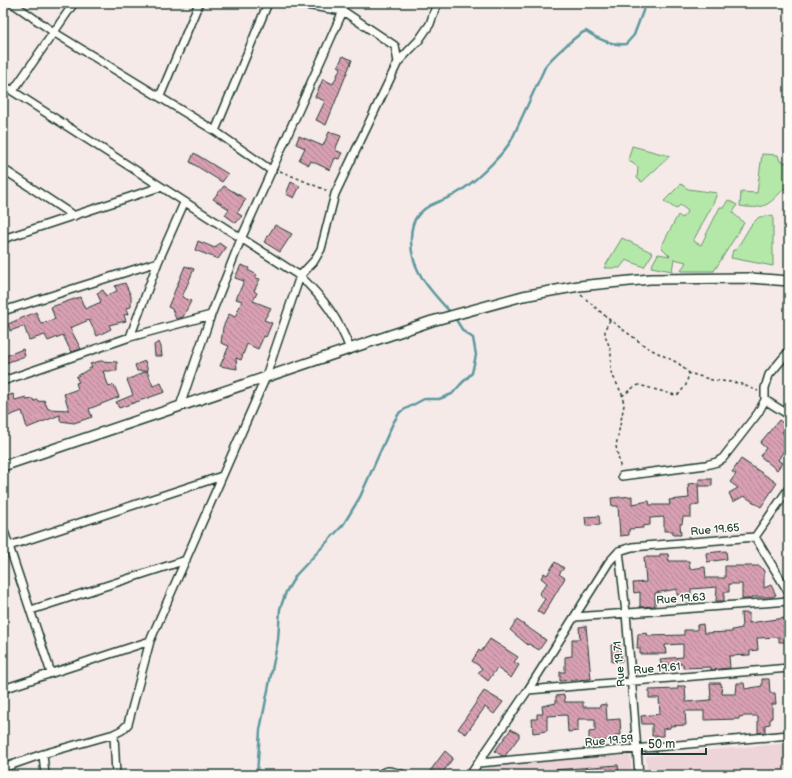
<svg xmlns="http://www.w3.org/2000/svg" width="792" height="778" font-family="'Balsamiq Sans',sans-serif">
  <style>
    .built { fill: #edd4d9 }
    .garden { fill: #b4e8a9; stroke: #6a926e }
    .lines { fill: none; stroke-linecap: round; stroke-linejoin: round }
    .stream { stroke: #5d999e; stroke-width: 2.5 }
    .building { fill: url(#building-back-hatch); stroke: #1f3d34 }
    .minor-casing { stroke: #1f3d34; stroke-width: 10 }
    .tertiary-casing { stroke: #1f3d34; stroke-width: 12 }
    .path { stroke: #1f3d34; stroke-width: 1.5; stroke-dasharray: 3 3; stroke-linecap: butt }
    .minor { stroke: #fdfcf7; stroke-width: 7 }
    .tertiary { stroke: #fdfcf7; stroke-width: 9 }
    .labels { text-anchor: middle; stroke-width: 3; stroke-linejoin: round; paint-order: stroke }
    .street-label { font-size: 11px; fill: #1f3d34; stroke: #fdfcf7 }
  </style>
  <defs>
    <pattern id="building-back-hatch" width="6" height="6" patternUnits="userSpaceOnUse"><rect width="6" height="6" fill="#d8a0b3"/><path d="M-1 5l2 2M0 0l6 6M5-1l2 2" fill="none" stroke="#af8492"/></pattern>
  </defs>
  <rect width="100%" height="100%" fill="#f6eae9"/>
  <filter id="ink" filterUnits="userSpaceOnUse"><feTurbulence type="fractalNoise" baseFrequency=".025" numOctaves="2"/><feDisplacementMap in="SourceGraphic" scale="8" xChannelSelector="R" yChannelSelector="G"/><feConvolveMatrix kernelMatrix="1 2 1 2 8 2 1 2 1" color-interpolation-filters="sRGB"/></filter>
  <g filter="url(#ink)">
    <!-- built -->
    <path class="built" d="M789,743V775H647L646,756Z
      M630,753L632,775H482L489,765Z"/>
    <!-- garden -->
    <path class="garden" d="M632,146L670,156L642,182L637,178L638,167L628,160Z
      M762,154L778,155L780,161L788,163L789,160V184C770,202 768,211 740,206L741,192L757,193Z
      M681,184L688,189L717,193L713,204L693,241L701,245L720,207H724L728,200L737,205L733,213L744,223L714,271H681L686,262L674,259L672,271L651,267L658,254L670,256L661,247L678,215L682,218L688,211L680,205L676,209L664,201Z
      M773,216V266L731,258L733,250H736L751,225L759,217Z
      M622,238L653,253L644,267L626,260L620,268H604Z"/>
    <g class="lines">
      <!-- stream -->
      <path class="stream" d="M452,314C432,292 410,271 411,239C411,231 413,220 419,214C429,203 443,201 454,195C472,185 500,158 511,141L546,65C553,57 577,34 586,31C597,39 613,46 626,44L634,35L646,3
        M257,775L260,730L278,640L280,609L286,592L296,575L343,525L351,512L360,497L393,423L400,412L411,406L424,399H439L452,394L460,385L472,373L476,355L473,338L463,331L455,318"/>
    </g>
    <!-- building -->
    <path class="building" d="M343,56L352,60L326,125L316,120L325,101L315,97L323,79L333,84L341,67L338,66Z
      M329,132L341,136L335,150L342,153L339,159L335,158L330,170L311,161L309,165L299,160L305,148L296,144L299,136L323,146Z
      M194,153L228,174L222,182L190,162Z
      M291,182L300,186L294,198L286,194Z
      M224,186L246,199L237,213L242,216L236,223L225,215L229,209L213,199Z
      M275,225L292,234L280,252L264,242Z
      M198,241L215,248L219,243L226,248L218,259L195,250Z
      M241,265L249,268L248,270L257,275L255,278L260,279L254,291L257,293L253,301L271,308L264,320L272,323L266,337L264,336L258,349L247,344L241,360L236,358L237,369L220,366L229,346L221,343L223,327L229,314L235,317L242,301L236,299L244,281L235,278Z
      M185,266L194,269L182,297L191,301L183,317L176,319L172,309L168,307Z
      M125,283L131,296V307L126,308L128,314L124,315L126,321L109,325L111,329L97,336L89,320L70,328L81,349L71,352L63,335L48,341L45,335L29,340L24,326L10,331L8,324L36,312L41,324L55,319L51,307L80,297L85,309L101,302L97,293L103,290L106,296L117,291L115,286Z
      M159,342L161,347L162,356H155L154,345Z
      M23,349L25,356L3,364V357Z
      M100,361L117,362V371H103L109,387L114,385L119,397L89,409L92,417L74,423L60,421V415L27,428L22,411L3,418V397L13,394L15,400L26,397V400L33,399L34,401L38,400L39,402L44,400L48,409L69,410L64,394L78,389L76,383L79,382L76,377L92,367L90,364Z
      M145,361L148,371H137L135,365Z
      M147,371L153,386L161,383L165,392L119,408L116,402L133,395L127,380Z
      M779,420L787,426L782,432L789,437V443L778,460L782,463L777,470L760,456L766,448L760,443Z
      M741,459L777,483L761,507L744,496L733,502L729,493L738,488L730,482L736,474L732,472Z
      M699,479H712V486H699Z
      M698,483L699,505L691,506V517H683L682,524H680L681,535H673V531H664V517L650,518V525L643,526V528L629,529V535L620,536L618,506H612L611,498L632,496V504L649,501L650,505H670L669,500L689,498L688,484Z
      M599,516L600,525L586,526L585,517Z
      M726,551L727,559L707,562L706,553Z
      M660,554H668L669,561H689L690,569L705,567L706,578H725V566H760L764,571V588L771,585L776,595L772,597H751V599H742V584H729V592H724V601H716L717,587L691,589V595H677V589L655,593V606L640,607V592L634,593L633,583L646,582L644,557H660Z
      M555,562L564,568L559,574L565,578L543,615L537,611L545,599L539,594L547,583L541,578L544,573L547,575Z
      M741,613H749V623L785,618L786,632L789,631V642H779V637L757,638L758,650L750,651V655L729,656L730,668L711,670V667L683,668V664L661,665L660,659L683,657V644L665,645L666,654H640V648H637L638,634L647,633L648,636L684,635V630H697V625L703,624L704,633L732,632V630L742,628Z
      M517,620L546,640L539,650L529,644L528,645L510,630Z
      M586,626L591,679L560,681V672H565V657L572,656V639H580L579,627Z
      M490,639L518,657L514,662L519,665L511,678L497,668L488,681L478,673L482,668L472,661L479,650L481,652Z
      M611,645H619L622,661L612,662Z
      M762,679H769L770,693H775L776,704H772V718H770V724L765,725V732L758,733V716H745L739,717V719L704,720V711H685L686,725L670,726V728L663,729V736H652V724H642L641,716L660,714L659,698H649V690L678,689V686H685L686,702L711,700L710,683H721L722,694H736L737,683H744L745,689L762,686Z
      M484,691L503,702L494,714L485,707L466,734L458,729Z
      M564,695L565,702H583V707H600V705L606,704L607,720L620,719L621,735H615L616,740L589,741V732L595,731V719H578V731L568,732L567,715L547,716V731L533,733L532,719H537V714H543L542,706L556,703V696Z
      M511,729L519,734V737L505,756H502L495,751Z
      M445,751L453,758L441,775H436L430,771Z
      M618,765L619,774L554,775V770Z"/>
    <g class="lines">
      <defs>
        <path id="minor" d="M12,3L55,33L215,131L272,171
          M293,3L343,11L395,46L398,62
          M3,85L300,276C324,299 338,318 350,349
          M13,91L74,3
          M160,96L199,3
          M215,131L268,3
          M3,169L74,216
          M3,239L160,187
          M3,311L158,262
          M130,337L158,262L184,203
          M3,381L130,337L211,315
          M765,400L789,415
          M180,406L211,315L241,239L343,11
          M622,476L706,465L717,462L723,458L758,413L765,400V388L769,375L789,351
          M3,528L51,673
          M755,537L789,593
          M3,548L222,476
          M619,551L626,613L639,775
          M619,551L632,547L755,537L789,488
          M31,610L186,560
          M575,617L789,601
          M3,689L150,641
          M528,690L789,668
          M43,754L45,775
          M479,763L789,735
          M3,768L43,754L114,734
          M116,775L114,734L122,730L128,724L150,641L265,379L300,276L314,261L321,249L335,194L398,62L419,40L430,24L437,3
          M380,775C387,768 395,772 404,775
          M470,775L528,690L609,562L619,551"/>
        <path id="tertiary" d="M3,466L432,321L523,296L579,286L650,279L751,278L789,281"/>
      </defs>
      <!-- minor casing -->
      <use href="#minor" class="minor-casing"/>
      <!-- tertiary casing -->
      <use href="#tertiary" class="tertiary-casing"/>
      <!-- path -->
      <path class="path" d="M280,171L328,191
        M581,295L610,320L648,348L678,363L689,373L712,380L739,383L758,391
        M610,320L605,329V335L611,351V372L622,394L624,405L616,446L620,466L623,468
        M622,396L634,387L639,385L675,395L679,394L686,385L689,373"/>
      <!-- minor -->
      <use href="#minor" class="minor"/>
      <!-- tertiary -->
      <use href="#tertiary" class="tertiary"/>
    </g>
  </g>
  <g class="labels">
    <!-- street labels -->
    <g class="street-label">
      <text transform="translate(715 529) rotate(-5)" y="4">Rue 19.65</text>
      <text transform="translate(681 598) rotate(-4)" y="4">Rue 19.63</text>
      <text transform="translate(619 664) rotate(-95)" y="4">Rue 19.71</text>
      <text transform="translate(657 668) rotate(-5)" y="4">Rue 19.61</text>
      <text transform="translate(609 740) rotate(-5)" y="4">Rue 19.59</text>
    </g>
  </g>
  <!-- margin -->
  <rect width="792" height="778" fill="none" stroke="#fdfcf7" stroke-width="16"/>
  <rect x="8" y="8" width="776" height="762" fill="none" stroke="#1f3d34" stroke-width="1.5" filter="url(#ink)"/>
  <!-- scale -->
  <path d="M642 748v6h64v-6" fill="none" stroke="#1f3d34" stroke-width="2"/>
  <text x="648" y="748" font-size="12" fill="#1f3d34" stroke="#fdfcf7" stroke-width="3" paint-order="stroke">50 m</text>
</svg>
